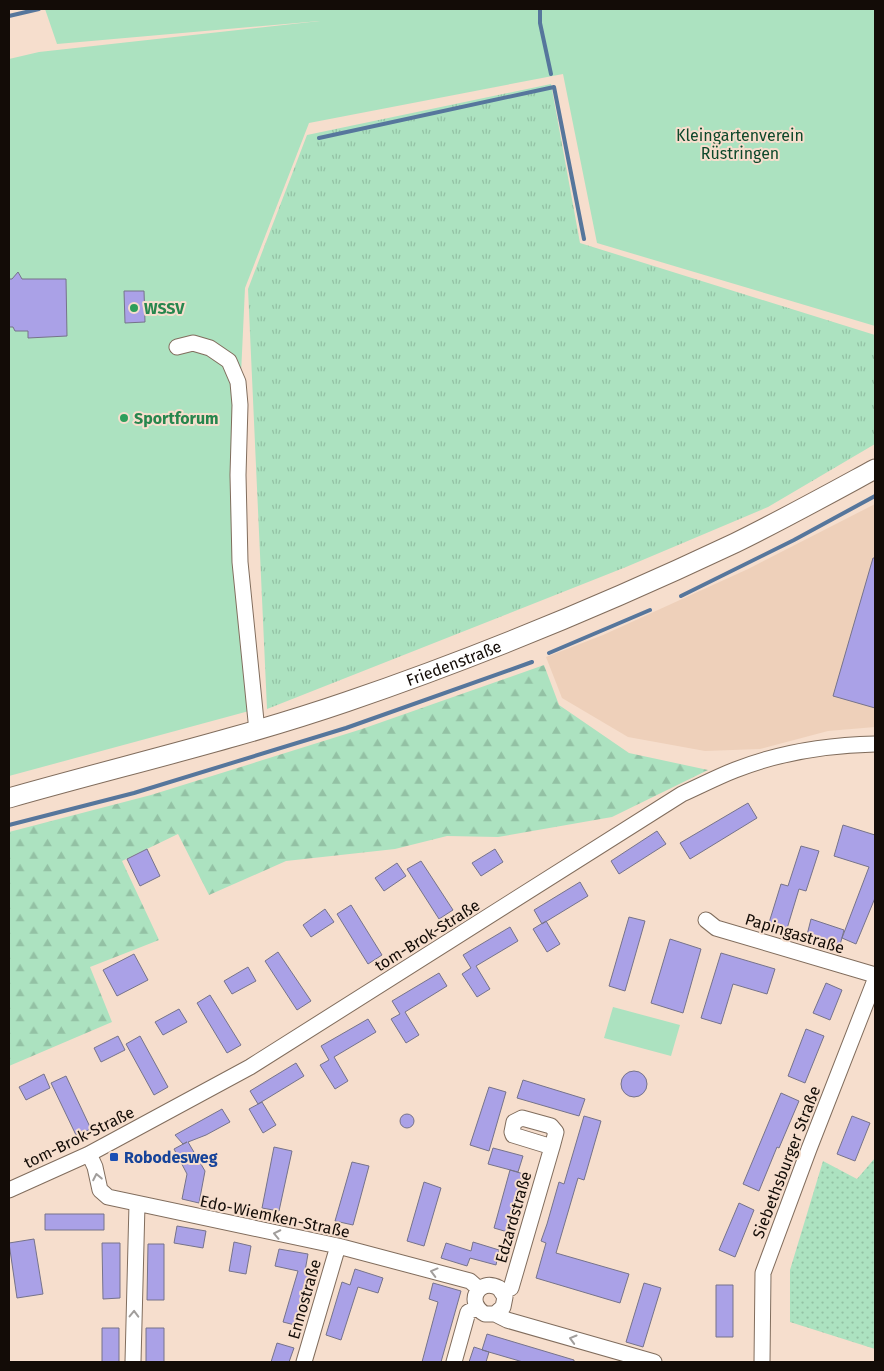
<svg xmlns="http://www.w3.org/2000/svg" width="884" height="1371" font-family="'Fira Sans',sans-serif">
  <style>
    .built { fill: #eed0ba }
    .grass { fill: url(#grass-tufts) }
    .forest { fill: url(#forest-firs) }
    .park { fill: url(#park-dots) }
    .garden { fill: #ace2c0 }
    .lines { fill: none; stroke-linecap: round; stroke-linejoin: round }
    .stream { stroke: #56769c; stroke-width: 4 }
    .building { fill: #aaa1e7; stroke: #76738a }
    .minor-casing { stroke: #816d5d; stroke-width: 17 }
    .major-casing { stroke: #816d5d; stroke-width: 21 }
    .minor { stroke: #fff; stroke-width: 15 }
    .major { stroke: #fff; stroke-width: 19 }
    .oneway { stroke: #a19e9c }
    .leisure-dot { fill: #2e9e5b; stroke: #f6decd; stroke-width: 2 }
    .transit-dot { fill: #1a4fb4; stroke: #f6decd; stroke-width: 2 }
    .labels { text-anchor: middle; stroke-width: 4; stroke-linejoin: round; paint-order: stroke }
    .park-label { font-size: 16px; fill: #0d482b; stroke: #f6decd }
    .leisure-label { font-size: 16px; font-weight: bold; fill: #27864d; stroke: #f6decd; text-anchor: start }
    .street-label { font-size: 16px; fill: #130c07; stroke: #f6decd }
    .transit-label { font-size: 16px; font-weight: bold; fill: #164399; stroke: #f6decd; text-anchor: start }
  </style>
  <defs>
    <pattern id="grass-tufts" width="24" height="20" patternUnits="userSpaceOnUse" patternTransform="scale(1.25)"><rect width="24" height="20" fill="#ace2c0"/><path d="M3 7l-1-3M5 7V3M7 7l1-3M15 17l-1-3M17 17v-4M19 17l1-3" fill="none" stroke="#93c1a4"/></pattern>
    <pattern id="forest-firs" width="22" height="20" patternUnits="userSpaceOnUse" patternTransform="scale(1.25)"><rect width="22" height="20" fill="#ace2c0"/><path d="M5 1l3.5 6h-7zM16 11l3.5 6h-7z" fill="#93c1a4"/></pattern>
    <pattern id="park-dots" width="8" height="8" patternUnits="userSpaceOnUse" patternTransform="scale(1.25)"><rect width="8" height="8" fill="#ace2c0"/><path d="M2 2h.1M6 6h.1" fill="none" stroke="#93c1a4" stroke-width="1.8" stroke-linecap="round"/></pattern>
  </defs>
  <rect width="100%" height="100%" fill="#f6decd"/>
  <!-- built -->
  <path class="built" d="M875,504V727L828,731L760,749L705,751L628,737L562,698L546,657L603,635L748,569Z"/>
  <!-- grass -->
  <path class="grass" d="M551,84L580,243L875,335V444L768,507L626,567L267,709L248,289L307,135Z"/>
  <!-- forest -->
  <path class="forest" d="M544,665L559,705L629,753L708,770L612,817L498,837L447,836L395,849L286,861L209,895L178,834L122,861L159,940L90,967L112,1022L9,1066V832L151,795L362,729Z"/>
  <!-- park -->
  <path class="park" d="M875,1158V1349L790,1322V1270L823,1161L857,1179Z"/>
  <!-- garden -->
  <path class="garden" d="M45,9H875V326L597,243L563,74L309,123L245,288L233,547L249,711L9,776V59L39,52L320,21L57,44Z
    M613,1007L680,1025L671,1056L604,1038Z"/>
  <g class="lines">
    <!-- stream -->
    <path class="stream" d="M540,9V23L551,74
      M9,16L39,9
      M554,87L584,239
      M319,138L554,87
      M681,596L794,540L875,496
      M549,653L650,610
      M9,825L134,793L346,728L532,662"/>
  </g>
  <!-- building -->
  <path class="building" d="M18,272L22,279H66L67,336L28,338V331H15L13,327H9V279H12Z
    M124,291H144L145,322L125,323Z
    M873,558H875V708L833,696Z
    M748,803L757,818L690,859L680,843Z
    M843,825L875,835V898L856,944L842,938L869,867L834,856Z
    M657,831L666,844L619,874L611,861Z
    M801,846L819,851L806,891L799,889L786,932L768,926L781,884L788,886Z
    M147,849L160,876L140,886L127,859Z
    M495,849L503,862L481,876L472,863Z
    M421,861L453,910L439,919L407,869Z
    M397,863L406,876L384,891L375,878Z
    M580,882L588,896L542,924L534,910Z
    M351,905L382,955L368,964L337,914Z
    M325,909L334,922L311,937L303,925Z
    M629,917L645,921L625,991L609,986Z
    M811,919L844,930L840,945L807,935Z
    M546,921L560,944L547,952L533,929Z
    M510,927L518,941L476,966L490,989L477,997L462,974L471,968L463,955Z
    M670,939L701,949L683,1013L651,1003Z
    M278,952L311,1001L297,1010L265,961Z
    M721,953L775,969L767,994L733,984L721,1024L701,1018Z
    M134,954L148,980L117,996L103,970Z
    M248,967L256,981L232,994L224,981Z
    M439,973L447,986L405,1012L419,1035L406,1043L391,1019L400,1014L392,1001Z
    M826,983L842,990L830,1020L813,1013Z
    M210,995L241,1045L227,1053L197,1003Z
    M179,1009L187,1022L163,1035L155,1022Z
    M368,1019L376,1032L334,1057L348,1081L335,1089L320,1065L329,1060L321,1046Z
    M806,1029L824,1036L805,1083L788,1076Z
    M118,1036L125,1050L101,1062L94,1048Z
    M140,1036L168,1087L154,1095L126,1044Z
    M296,1063L304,1076L258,1104L250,1091Z
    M621 1084a13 13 0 1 1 26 0a13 13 0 1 1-26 0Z
    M44,1074L50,1088L26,1100L19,1087Z
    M66,1076L91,1129L76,1135L51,1083Z
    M523,1080L585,1099L579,1116L517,1098Z
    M489,1087L506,1092L489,1151L470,1145Z
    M781,1093L799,1101L779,1148L777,1147L759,1191L743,1184Z
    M262,1102L276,1125L263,1133L249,1109Z
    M222,1109L230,1122L206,1135L188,1142L205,1171L199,1203L182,1199L187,1174L174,1149L187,1142L183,1144L175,1135Z
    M400 1121a7 7 0 1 1 14 0a7 7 0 1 1-14 0Z
    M584,1116L601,1121L584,1180L578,1178L556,1253L629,1274L620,1303L536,1278L546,1243L541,1241L547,1224L559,1182L564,1184Z
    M852,1116L870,1123L855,1161L837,1154Z
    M274,1147L292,1151L279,1211L262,1208Z
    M493,1148L523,1156L518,1172L488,1164Z
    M352,1162L369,1166L353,1225L335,1221Z
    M510,1170L527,1175L511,1233L494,1228Z
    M424,1182L441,1188L424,1246L407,1241Z
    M739,1203L754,1210L735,1257L719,1250Z
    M45,1214H104V1230H45Z
    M177,1226L206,1231L203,1248L174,1243Z
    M34,1239L43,1294L17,1298L9,1243Z
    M234,1242L251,1246L246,1274L229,1271Z
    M473,1242L499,1250L496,1265L470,1258L467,1266L441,1258L446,1243L471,1251Z
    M102,1243H120V1298L103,1299Z
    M148,1244H164V1300H147Z
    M279,1249L308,1254L305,1271L314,1274L299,1326L283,1322L298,1271L275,1266Z
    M355,1269L383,1278L378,1293L358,1287L341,1340L326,1335L342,1282L350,1285Z
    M433,1283L461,1291L441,1362H422L438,1302L429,1299Z
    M644,1283L661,1288L643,1347L626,1342Z
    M716,1285H733V1337H716Z
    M102,1328H119V1362H102Z
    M146,1328H164V1362H146Z
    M487,1334L574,1360V1362H523L482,1350Z
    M277,1343L294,1348L289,1362H271Z
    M474,1347L489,1352L486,1362H469Z"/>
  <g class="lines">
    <defs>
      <path id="minor" d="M177,347L193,343L210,348L229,361L238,382L240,405L238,475L240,562L256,721L258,730
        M706,920L716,928L875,975
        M89,1154L95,1167L100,1190L108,1197L338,1246L470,1281L479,1289
        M9,1190L89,1154L250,1067L682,794C700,786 717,777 735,770C778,753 829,745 875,744
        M503,1292L511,1288L552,1147L556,1132L551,1126L522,1118L514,1122L512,1132L513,1135L552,1147
        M495,1314L503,1307L505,1297L499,1288C478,1277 465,1303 485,1314H495L507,1320L654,1362
        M133,1362L137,1204
        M304,1362L338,1246
        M454,1362L468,1312L477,1308
        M762,1362L763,1273L809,1149L875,980"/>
      <g id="major">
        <path id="s1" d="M9,798C121,766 235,740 346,702C478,657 608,603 735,543C782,520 829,494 875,469"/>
      </g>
    </defs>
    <!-- minor casing -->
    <use href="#minor" class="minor-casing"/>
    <!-- major casing -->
    <use href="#major" class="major-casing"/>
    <!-- minor -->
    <use href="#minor" class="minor"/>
    <!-- major -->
    <use href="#major" class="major"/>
  </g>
  <!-- one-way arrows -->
  <defs><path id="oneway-chevron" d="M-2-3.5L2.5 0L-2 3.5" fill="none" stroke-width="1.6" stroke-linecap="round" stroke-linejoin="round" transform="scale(1.25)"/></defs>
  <g class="oneway">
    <use href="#oneway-chevron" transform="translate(97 1177) rotate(-101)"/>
    <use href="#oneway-chevron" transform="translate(277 1234) rotate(-168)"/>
    <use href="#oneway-chevron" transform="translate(434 1272) rotate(-165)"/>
    <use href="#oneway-chevron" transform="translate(134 1314) rotate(-89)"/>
    <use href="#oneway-chevron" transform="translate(573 1339) rotate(-164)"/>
  </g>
  <!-- markers -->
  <g class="leisure-dot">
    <circle cx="134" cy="308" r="5"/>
    <circle cx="124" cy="418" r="5"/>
  </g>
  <rect class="transit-dot" x="109" y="1152" width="10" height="10" rx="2.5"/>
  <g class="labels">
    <!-- park labels -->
    <g class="park-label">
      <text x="740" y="141">Kleingartenverein<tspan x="740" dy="18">Rüstringen</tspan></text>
    </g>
    <!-- leisure labels -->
    <g class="leisure-label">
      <text x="144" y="314">WSSV</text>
      <text x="134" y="424">Sportforum</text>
    </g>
    <!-- street labels -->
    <g class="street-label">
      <text dy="6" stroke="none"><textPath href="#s1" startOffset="465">Friedenstraße</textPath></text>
      <text transform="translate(795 933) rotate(17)" y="6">Papingastraße</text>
      <text transform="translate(427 935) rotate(-32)" y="6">tom-Brok-Straße</text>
      <text transform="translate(79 1137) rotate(-26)" y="6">tom-Brok-Straße</text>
      <text transform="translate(786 1162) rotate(-69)" y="6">Siebethsburger Straße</text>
      <text transform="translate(275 1216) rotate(12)" y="6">Edo-Wiemken-Straße</text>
      <text transform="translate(513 1217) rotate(-74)" y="6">Edzardstraße</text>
      <text transform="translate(304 1299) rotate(-74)" y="6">Ennostraße</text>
    </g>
    <!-- transit labels -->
    <g class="transit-label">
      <text x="124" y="1163">Robodesweg</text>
    </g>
  </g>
  <!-- border -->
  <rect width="884" height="1371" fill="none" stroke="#130c07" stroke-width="20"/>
</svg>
